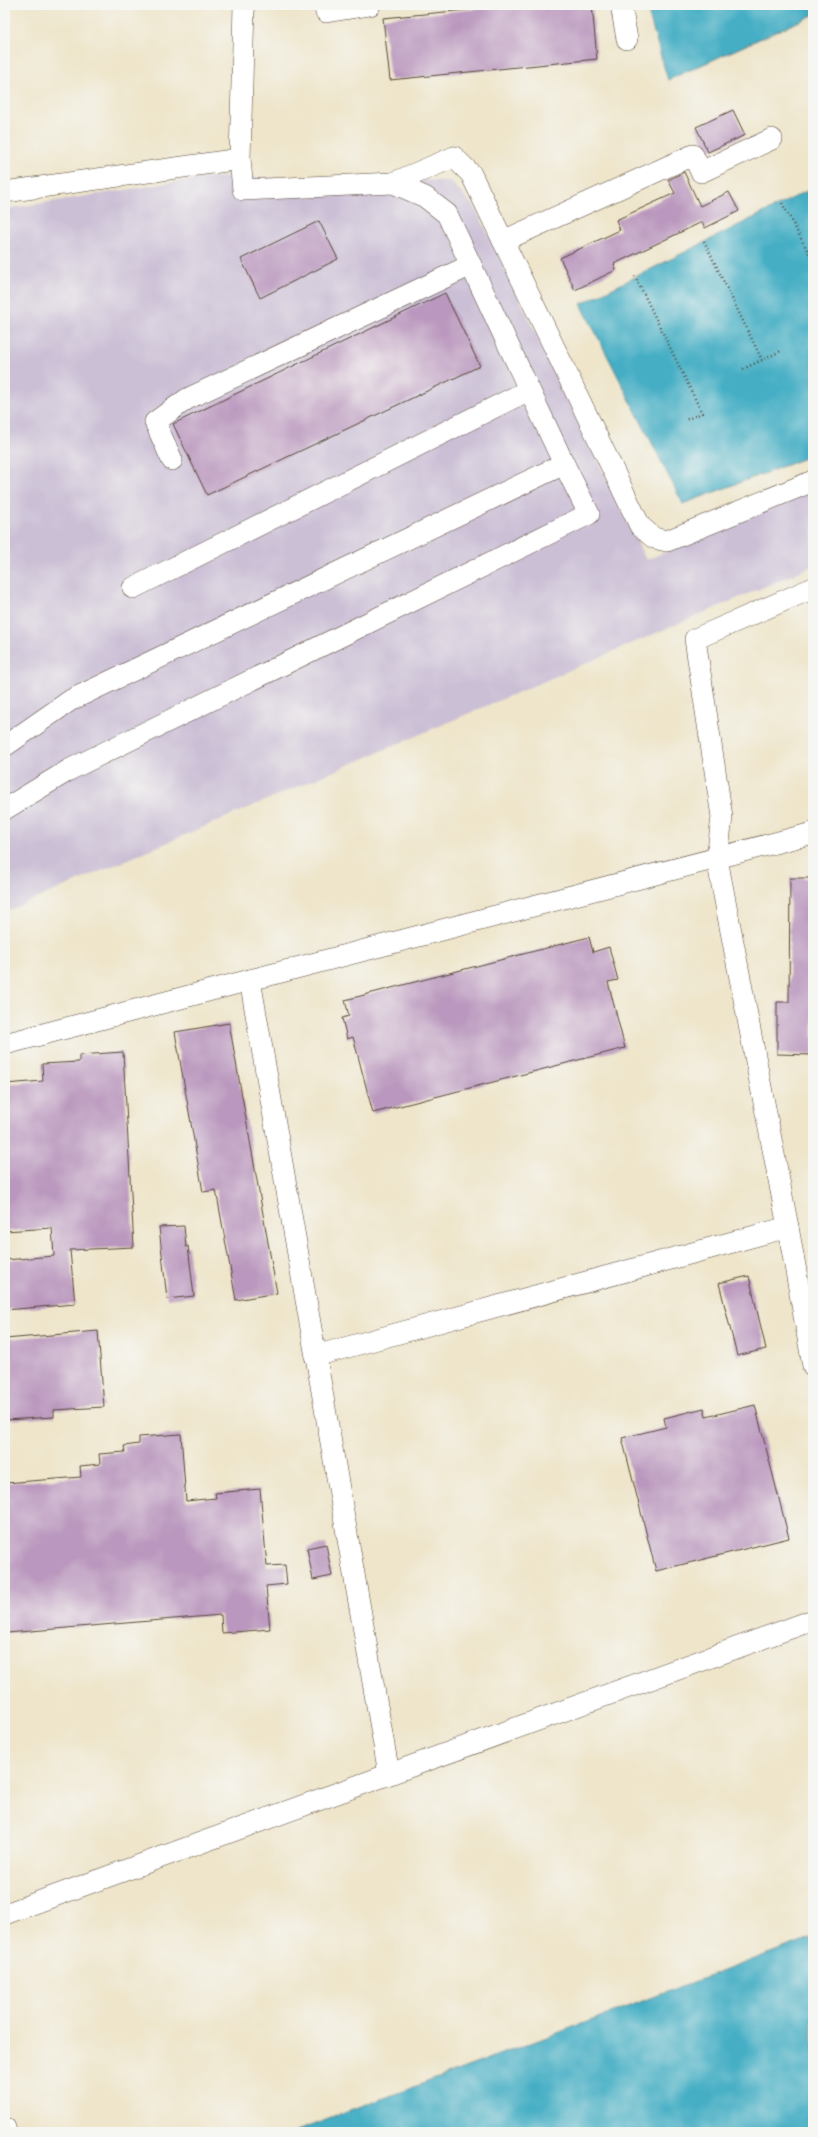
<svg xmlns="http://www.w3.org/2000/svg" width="818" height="2137" viewBox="0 0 818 2137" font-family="Delius,sans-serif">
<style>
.industrial{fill:#cbbfd5}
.water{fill:#45aec4;stroke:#406c71}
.building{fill:#ba97be}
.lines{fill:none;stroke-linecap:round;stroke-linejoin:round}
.minor-casing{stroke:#564638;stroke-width:22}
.path{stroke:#564638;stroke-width:2.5;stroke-dasharray:1 3;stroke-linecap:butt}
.minor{stroke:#fff;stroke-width:21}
</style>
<rect width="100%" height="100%" fill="#f6f6f2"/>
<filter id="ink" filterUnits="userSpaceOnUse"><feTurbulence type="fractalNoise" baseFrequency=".025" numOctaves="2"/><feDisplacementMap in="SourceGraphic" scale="8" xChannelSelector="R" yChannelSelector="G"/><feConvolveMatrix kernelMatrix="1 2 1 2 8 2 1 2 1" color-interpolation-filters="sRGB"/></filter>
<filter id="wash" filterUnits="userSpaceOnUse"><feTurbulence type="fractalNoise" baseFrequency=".012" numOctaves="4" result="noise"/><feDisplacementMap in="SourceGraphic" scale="16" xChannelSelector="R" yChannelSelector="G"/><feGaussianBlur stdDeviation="0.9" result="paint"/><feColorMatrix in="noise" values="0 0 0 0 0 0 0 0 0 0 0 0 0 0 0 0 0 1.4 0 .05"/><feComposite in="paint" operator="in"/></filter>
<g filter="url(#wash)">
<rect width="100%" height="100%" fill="#eee5ca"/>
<path class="industrial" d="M 207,177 L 450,181 L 476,209 L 646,560 L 813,490 L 813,566 L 5,912 L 5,209 Z"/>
<g class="water">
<path d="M 646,5 L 813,5 L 813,15 L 668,80 Z"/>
<path d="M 813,188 L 813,455 L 683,504 L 581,304 Z"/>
<path d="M 813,1937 L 813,2132 L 294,2132 Z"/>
</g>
<g id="blocks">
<g class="building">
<path d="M 517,5 L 592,5 L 597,59 L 390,80 L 383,18 Z"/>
<path d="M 733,110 L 745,135 L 708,152 L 696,127 Z"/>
<path d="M 684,172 L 700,206 L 729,192 L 739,211 L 705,228 L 702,222 L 614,264 L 616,270 L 575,290 L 560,258 L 620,230 L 616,220 L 675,193 L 668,180 Z"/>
<path d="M 319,221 L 338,259 L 260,298 L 241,259 Z"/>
<path d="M 445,293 L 480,366 L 207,495 L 173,424 Z"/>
<path d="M 790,878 L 813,878 L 813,1055 L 777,1054 L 777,1002 L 789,1002 Z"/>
<path d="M 589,937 L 593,952 L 609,947 L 618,980 L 608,982 L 625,1048 L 373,1113 L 353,1037 L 347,1039 L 342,1018 L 349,1016 L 345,1000 Z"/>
<path d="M 229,1023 L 277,1293 L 236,1300 L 216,1190 L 203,1192 L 175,1032 Z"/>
<path d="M 123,1052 L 134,1247 L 70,1250 L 75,1304 L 5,1310 L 5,1260 L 54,1256 L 52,1228 L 5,1231 L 5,1084 L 43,1081 L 42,1064 L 79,1062 L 79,1055 Z"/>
<path d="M 184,1226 L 186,1247 L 188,1246 L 194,1296 L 167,1299 L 159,1227 Z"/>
<path d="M 749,1276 L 766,1349 L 737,1356 L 719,1283 Z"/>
<path d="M 98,1331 L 104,1407 L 54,1410 L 54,1417 L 5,1420 L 5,1339 Z"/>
<path d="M 755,1405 L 789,1538 L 656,1571 L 622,1438 L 666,1427 L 664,1418 L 704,1408 L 706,1417 Z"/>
<path d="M 181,1434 L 186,1501 L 216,1498 L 215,1493 L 260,1489 L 267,1566 L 285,1565 L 287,1584 L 266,1586 L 270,1629 L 222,1633 L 221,1615 L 7,1633 L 5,1606 L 5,1524 L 7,1524 L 5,1483 L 81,1477 L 80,1466 L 100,1464 L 99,1454 L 125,1452 L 124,1446 L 139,1444 L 139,1437 Z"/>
<path d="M 326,1544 L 332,1576 L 313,1580 L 307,1548 Z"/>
</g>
</g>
</g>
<g filter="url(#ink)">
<use href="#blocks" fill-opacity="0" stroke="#564638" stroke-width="1"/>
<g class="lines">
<defs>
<g id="minor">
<path d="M 324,5 L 326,12 L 370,5"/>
<path d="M 621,5 L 627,39"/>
<path d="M 393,183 L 454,157 L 471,174 L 640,526 L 654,538 L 667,541 L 813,481"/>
<path d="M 5,192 L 240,159 L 244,5"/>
<path d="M 503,241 L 693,155 L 701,172 L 772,139"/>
<path d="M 172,460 L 155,422 L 187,399 L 471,265"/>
<path d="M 133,588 L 529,390"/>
<path d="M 813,588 L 695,639 L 722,817 L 717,859 L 788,1227 L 813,1366"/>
<path d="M 5,746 L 71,700 L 564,464"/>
<path d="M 5,809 L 69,770 L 589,514 L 564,464 L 447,214 L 425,197 L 393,183 L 243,190 L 240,159"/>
<path d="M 250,980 L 389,1774"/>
<path d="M 5,1044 L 813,833"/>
<path d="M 315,1356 L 788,1227"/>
<path d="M 5,1914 L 813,1620"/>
<path d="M 5,2128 L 6,2132"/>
</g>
</defs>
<use href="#minor" class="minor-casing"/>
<g class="path">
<path d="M 782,203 L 813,261"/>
<path d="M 704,241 L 762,360"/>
<path d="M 635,276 L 702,413 L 685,420"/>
<path d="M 743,369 L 781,351"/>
</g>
<use href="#minor" class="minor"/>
</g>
</g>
<rect width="818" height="2137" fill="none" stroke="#f6f6f2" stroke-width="20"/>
</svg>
